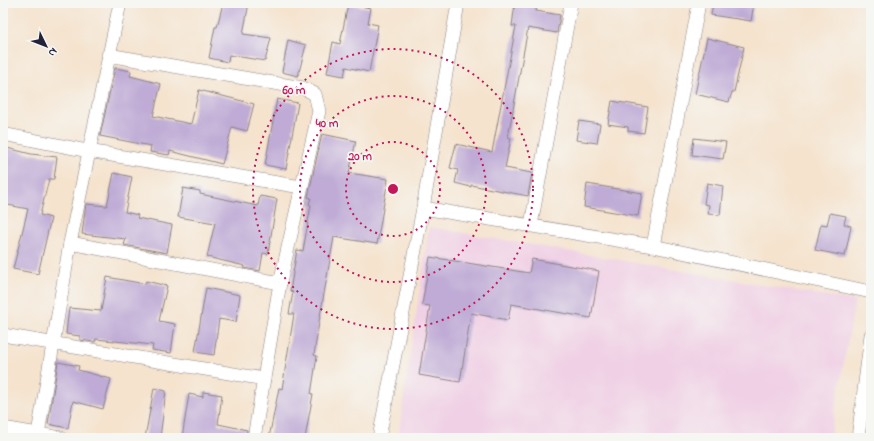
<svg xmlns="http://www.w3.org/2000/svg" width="874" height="441" viewBox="0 0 874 441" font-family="'Indie Flower',sans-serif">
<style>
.built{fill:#f0d0e5}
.building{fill:#bfabd6}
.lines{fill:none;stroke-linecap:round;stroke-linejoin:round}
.street-casing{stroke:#8c8284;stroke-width:14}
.street{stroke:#fff;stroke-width:13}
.ring{fill:none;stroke:#c2185b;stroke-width:2;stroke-dasharray:2 4}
.centre{fill:#c2185b;stroke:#f6f6f2;stroke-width:2}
.ring-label{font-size:12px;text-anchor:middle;font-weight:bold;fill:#c2185b;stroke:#f6f6f2;stroke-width:3.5;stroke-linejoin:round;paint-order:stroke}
</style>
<rect width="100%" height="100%" fill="#f6f6f2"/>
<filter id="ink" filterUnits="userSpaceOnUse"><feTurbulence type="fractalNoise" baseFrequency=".025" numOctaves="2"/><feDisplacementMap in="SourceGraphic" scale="8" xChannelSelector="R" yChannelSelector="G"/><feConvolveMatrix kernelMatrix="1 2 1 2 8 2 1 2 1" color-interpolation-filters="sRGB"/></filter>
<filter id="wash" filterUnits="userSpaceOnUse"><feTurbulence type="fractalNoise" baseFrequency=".012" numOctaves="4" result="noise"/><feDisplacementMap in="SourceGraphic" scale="16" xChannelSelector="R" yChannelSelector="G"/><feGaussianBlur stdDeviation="0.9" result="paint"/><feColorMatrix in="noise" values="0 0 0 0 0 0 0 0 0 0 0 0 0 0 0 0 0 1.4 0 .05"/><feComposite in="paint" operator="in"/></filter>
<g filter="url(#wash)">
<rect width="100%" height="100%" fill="#f5e3ce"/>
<path class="built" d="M 429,227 L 855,301 L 830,438 L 398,438 Z"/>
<g id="blocks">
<g class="building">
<path d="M 223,3 L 249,3 L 243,34 L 271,38 L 265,61 L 229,55 L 228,62 L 209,58 L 215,27 L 217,27 Z"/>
<path d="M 515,3 L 537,3 L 536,11 L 560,15 L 557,33 L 528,28 L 508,137 L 511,138 L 505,168 L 532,173 L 528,196 L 471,185 L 471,187 L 455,183 L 458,170 L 450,168 L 456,144 L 492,152 L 516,26 L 512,26 Z"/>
<path d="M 713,3 L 754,3 L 751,21 L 711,15 Z"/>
<path d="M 348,4 L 371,8 L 368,23 L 378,25 L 369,72 L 346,67 L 344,76 L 327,73 L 333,42 L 340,44 Z"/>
<path d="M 707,38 L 744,47 L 734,92 L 732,92 L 729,102 L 695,94 Z"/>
<path d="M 288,40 L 306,45 L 298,76 L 282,72 Z"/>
<path d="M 115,68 L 131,71 L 130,76 L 161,84 L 153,116 L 191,124 L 199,90 L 254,104 L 247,131 L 232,127 L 222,164 L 170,151 L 169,155 L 150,152 L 151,146 L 100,136 Z"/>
<path d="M 277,99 L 298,103 L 286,169 L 265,165 Z"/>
<path d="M 612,101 L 648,107 L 644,133 L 628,131 L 628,127 L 608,124 Z"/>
<path d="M 579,121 L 600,124 L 597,143 L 576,140 Z"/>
<path d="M 322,134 L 356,141 L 349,173 L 388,179 L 377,244 L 334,237 L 319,322 L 314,355 L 317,356 L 311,394 L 313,394 L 305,438 L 269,438 L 279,388 L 282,389 L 294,314 L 289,314 L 293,292 L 290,291 L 297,250 L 303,251 L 311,205 L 309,204 L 311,198 L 308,197 Z"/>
<path d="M 694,138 L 726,142 L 723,159 L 692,155 Z"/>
<path d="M 3,147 L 31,154 L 57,157 L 54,179 L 49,179 L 40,215 L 51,218 L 38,274 L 13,269 L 28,209 L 3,204 Z"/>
<path d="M 114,173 L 132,177 L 125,212 L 138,215 L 137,218 L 172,225 L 167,253 L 124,245 L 126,239 L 82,234 L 86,204 L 107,206 Z"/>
<path d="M 707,183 L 723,186 L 720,215 L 708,214 L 709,205 L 704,204 Z"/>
<path d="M 587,184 L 642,193 L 638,216 L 584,207 Z"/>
<path d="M 183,188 L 200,191 L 200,194 L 258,206 L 260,196 L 277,199 L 268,254 L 263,253 L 260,271 L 244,268 L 245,266 L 207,257 L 215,223 L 178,217 Z"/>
<path d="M 830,213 L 846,216 L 844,224 L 851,226 L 845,256 L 815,250 L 821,224 L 827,225 Z"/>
<path d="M 430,257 L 529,273 L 532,259 L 599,271 L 591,318 L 511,304 L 508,320 L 471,313 L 460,382 L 419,375 L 430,306 L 422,305 Z"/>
<path d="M 107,277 L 145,284 L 146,281 L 167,286 L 159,321 L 175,324 L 171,353 L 152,350 L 153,345 L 96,339 L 95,342 L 80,340 L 80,336 L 66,334 L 69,308 L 101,311 Z"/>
<path d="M 206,288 L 240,295 L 236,322 L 219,319 L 214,355 L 195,352 Z"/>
<path d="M 58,362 L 79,366 L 78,370 L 111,379 L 103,409 L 73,401 L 68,428 L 48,424 Z"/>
<path d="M 154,388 L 166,391 L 160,438 L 145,438 Z"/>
<path d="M 203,392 L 222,395 L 218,424 L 247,430 L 246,438 L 182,438 L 189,394 L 203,397 Z"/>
</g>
</g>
</g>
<g filter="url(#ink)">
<use href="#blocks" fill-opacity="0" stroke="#8c8284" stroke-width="1"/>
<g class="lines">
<defs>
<g id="street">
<path d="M 108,55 L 303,88 L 315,94 L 319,111 L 280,283 L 254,438"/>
<path d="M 3,134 L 88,151 L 301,187"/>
<path d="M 423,208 L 653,246 L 871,292"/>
<path d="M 531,225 L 571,3"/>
<path d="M 70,243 L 280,283"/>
<path d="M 653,246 L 699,3"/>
<path d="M 3,335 L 264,379"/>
<path d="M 3,428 L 61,438"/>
<path d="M 38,434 L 70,243 L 120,3"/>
<path d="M 379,438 L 423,208 L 458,3"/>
<path d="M 858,438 L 871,335"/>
</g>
</defs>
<use href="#street" class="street-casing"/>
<use href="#street" class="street"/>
</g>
</g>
<g class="ring">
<circle cx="393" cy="189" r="47"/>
<circle cx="393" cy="189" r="93"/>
<circle cx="393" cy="189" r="140"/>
</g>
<circle cx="393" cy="189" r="6" class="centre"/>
<g class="ring-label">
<text x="294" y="94">60 m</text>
<text x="327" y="127">40 m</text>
<text x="360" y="160">20 m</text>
</g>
<rect width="874" height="441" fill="none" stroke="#f6f6f2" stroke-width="16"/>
<g transform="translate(46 46) rotate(133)" stroke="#f6f6f2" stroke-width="3" paint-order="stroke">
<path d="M0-3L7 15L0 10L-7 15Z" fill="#22223b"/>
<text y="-6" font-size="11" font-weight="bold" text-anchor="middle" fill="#22223b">N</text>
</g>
</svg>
